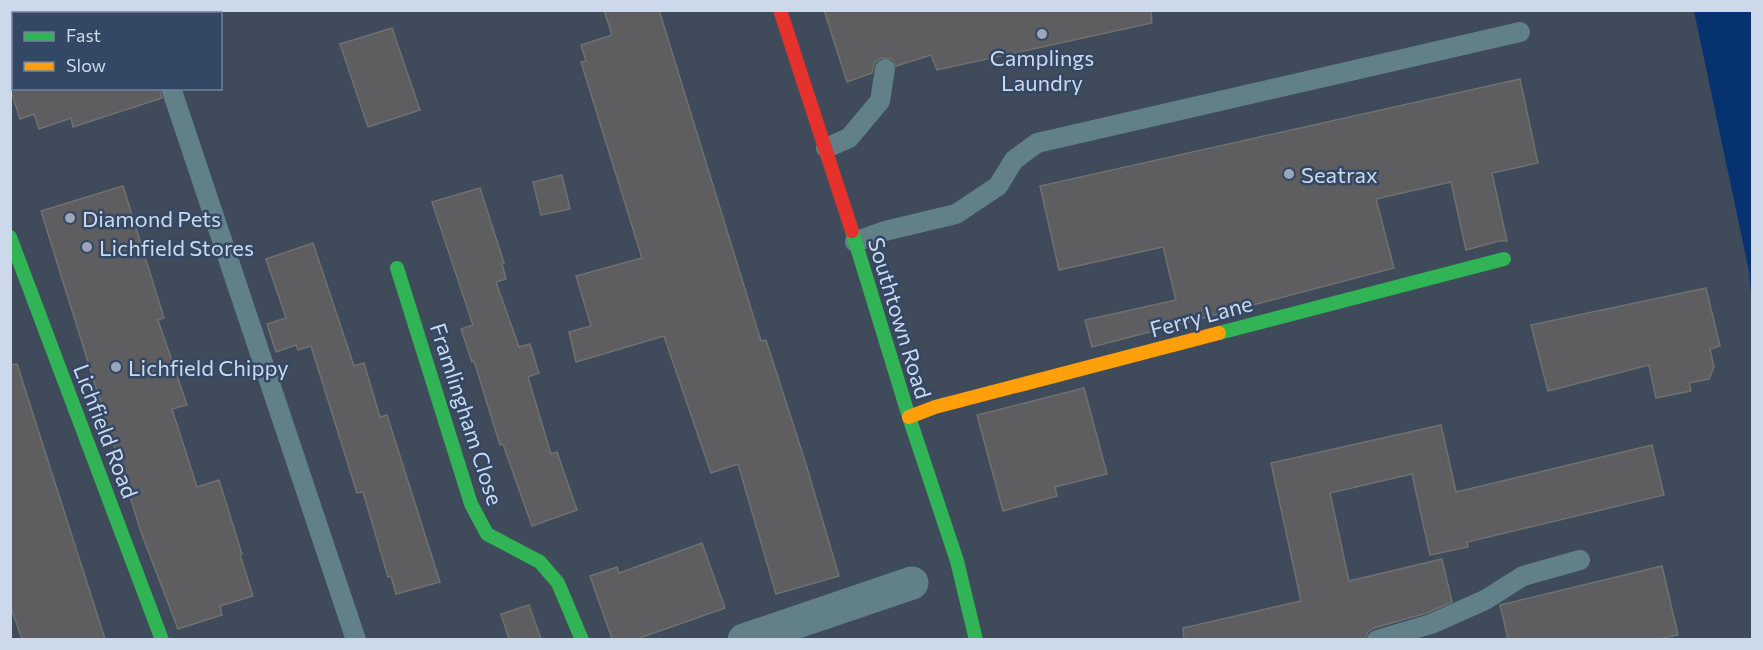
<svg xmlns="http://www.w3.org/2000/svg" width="1763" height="650" viewBox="0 0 1763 650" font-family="Commissioner,sans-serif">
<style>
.water{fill:#06336f}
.building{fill:#5e5e61;stroke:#6f7070;stroke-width:1.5}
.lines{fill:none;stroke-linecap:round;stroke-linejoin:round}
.lane{stroke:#628087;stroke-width:20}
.street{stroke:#628087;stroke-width:33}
.fast{stroke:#30b455;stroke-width:14}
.slow{stroke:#ff9f0a;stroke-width:14}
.jam{stroke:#e5322d;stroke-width:14}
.poi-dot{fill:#9ba7b9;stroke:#344866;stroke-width:2}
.labels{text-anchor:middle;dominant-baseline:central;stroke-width:5;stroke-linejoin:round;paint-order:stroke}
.poi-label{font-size:22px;fill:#ccd9eb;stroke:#344866;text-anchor:start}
.street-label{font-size:22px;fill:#ccd9eb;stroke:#344866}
</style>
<rect width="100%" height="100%" fill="#3f4a5b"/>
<path class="water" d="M 1694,11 L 1752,11 L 1752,305 L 1749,271 Z"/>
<g class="building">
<path d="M 604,10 L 659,10 L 761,341 L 766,340 L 805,461 L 839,576 L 776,594 L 738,464 L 711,473 L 664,336 L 576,362 L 569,332 L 591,326 L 576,276 L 642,258 L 581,62 L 586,61 L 581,45 L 612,35 Z"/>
<path d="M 824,10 L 1151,10 L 1152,23 L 937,70 L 931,55 L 896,66 L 892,59 L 881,58 L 875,62 L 872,73 L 847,82 Z"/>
<path d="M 392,28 L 420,110 L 368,127 L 340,44 Z"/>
<path d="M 1520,79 L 1538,163 L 1492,173 L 1507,241 L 1499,241 L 1466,250 L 1451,182 L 1376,199 L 1394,268 L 1092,347 L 1085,320 L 1176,300 L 1163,247 L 1059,270 L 1040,186 Z"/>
<path d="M 10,88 L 159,88 L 162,98 L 73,127 L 71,118 L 39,129 L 34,114 L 20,119 Z"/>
<path d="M 562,175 L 570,209 L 541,215 L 533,182 Z"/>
<path d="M 123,186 L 164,318 L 158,320 L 187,405 L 172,409 L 197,487 L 219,480 L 242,554 L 240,555 L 253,596 L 220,606 L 222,615 L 178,629 L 141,532 L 41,211 Z"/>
<path d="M 480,188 L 504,263 L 502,264 L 506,279 L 496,282 L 519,347 L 530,344 L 539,373 L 528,377 L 551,454 L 557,452 L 577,510 L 532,526 L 503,444 L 500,445 L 474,361 L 472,362 L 461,329 L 473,325 L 432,202 Z"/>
<path d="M 313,243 L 354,366 L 364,363 L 380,417 L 387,415 L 440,582 L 396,594 L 391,576 L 388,577 L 363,492 L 357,493 L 311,346 L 298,350 L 296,345 L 276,352 L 267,324 L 286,318 L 266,259 Z"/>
<path d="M 1706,288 L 1720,346 L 1710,349 L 1714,367 L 1709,379 L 1689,383 L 1691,391 L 1656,398 L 1649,365 L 1548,391 L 1531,325 Z"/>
<path d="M 17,364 L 105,639 L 22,639 L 10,605 L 10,365 Z"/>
<path d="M 1084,388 L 1107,474 L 1055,487 L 1057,496 L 1003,511 L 977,415 Z"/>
<path d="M 1441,425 L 1456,492 L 1652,445 L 1664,495 L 1467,542 L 1468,547 L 1430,555 L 1412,474 L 1330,493 L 1349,581 L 1442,559 L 1452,602 L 1427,613 L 1374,628 L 1368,632 L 1365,639 L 1184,639 L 1183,628 L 1301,601 L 1271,463 Z"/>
<path d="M 702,543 L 725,608 L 637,639 L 612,639 L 590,576 L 617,567 L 619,573 Z"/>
<path d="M 1662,566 L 1678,635 L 1659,639 L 1508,639 L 1500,605 Z"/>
<path d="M 529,605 L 541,639 L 509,639 L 501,614 Z"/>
</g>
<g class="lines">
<g class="lane">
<path d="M 144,10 L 145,14"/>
<path d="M 171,88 L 356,640"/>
<path d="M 826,148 L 849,138 L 880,101 L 885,69"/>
<path d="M 855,242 L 885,231 L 956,214 L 998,186 L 1014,160 L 1037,143 L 1520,32"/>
<path d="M 1377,640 L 1431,624 L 1485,600 L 1523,576 L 1580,560"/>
</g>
<g class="street">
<path d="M 36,14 L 45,10"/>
<path d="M 10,22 L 14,21"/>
<path d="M 744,640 L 912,583"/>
</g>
<g class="fast">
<path d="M 852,231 L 909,417 L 957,561 L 976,640"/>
<path d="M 10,237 L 162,640"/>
<path d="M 397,268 L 471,504 L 487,534 L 540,562 L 558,583 L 582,640"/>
<path d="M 1219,333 L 1504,259"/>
</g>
<path class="slow" d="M 909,417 L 935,407 L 1219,333"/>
<path class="jam" d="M 780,10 L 852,231"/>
</g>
<g class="poi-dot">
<circle cx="1042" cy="34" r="6"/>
<circle cx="1289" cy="174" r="6"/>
<circle cx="70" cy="218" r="6"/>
<circle cx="87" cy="247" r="6"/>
<circle cx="116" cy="367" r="6"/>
</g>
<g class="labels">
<g class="poi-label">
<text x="1042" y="57" text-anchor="middle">Camplings<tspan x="1042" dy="25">Laundry</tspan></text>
<text x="1301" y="174">Seatrax</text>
<text x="82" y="218">Diamond Pets</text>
<text x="99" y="247">Lichfield Stores</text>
<text x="128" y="367">Lichfield Chippy</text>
</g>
<g class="street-label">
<text transform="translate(1201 316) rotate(-15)">Ferry Lane</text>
<text transform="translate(900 318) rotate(73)">Southtown Road</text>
<text transform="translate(467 414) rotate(72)">Framlingham Close</text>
<text transform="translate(106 431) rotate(69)">Lichfield Road</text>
</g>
</g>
<rect width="1763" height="650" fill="none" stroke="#ccd9eb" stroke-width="24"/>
<rect x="12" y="12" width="210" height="78" fill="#344866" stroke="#71829b" stroke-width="1.5"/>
<rect x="24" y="32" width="30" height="9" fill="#30b455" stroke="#71829b" stroke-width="1.5"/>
<text x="66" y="42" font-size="18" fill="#ccd9eb">Fast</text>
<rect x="24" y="62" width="30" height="9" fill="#ff9f0a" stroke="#71829b" stroke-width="1.5"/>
<text x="66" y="72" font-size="18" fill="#ccd9eb">Slow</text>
</svg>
